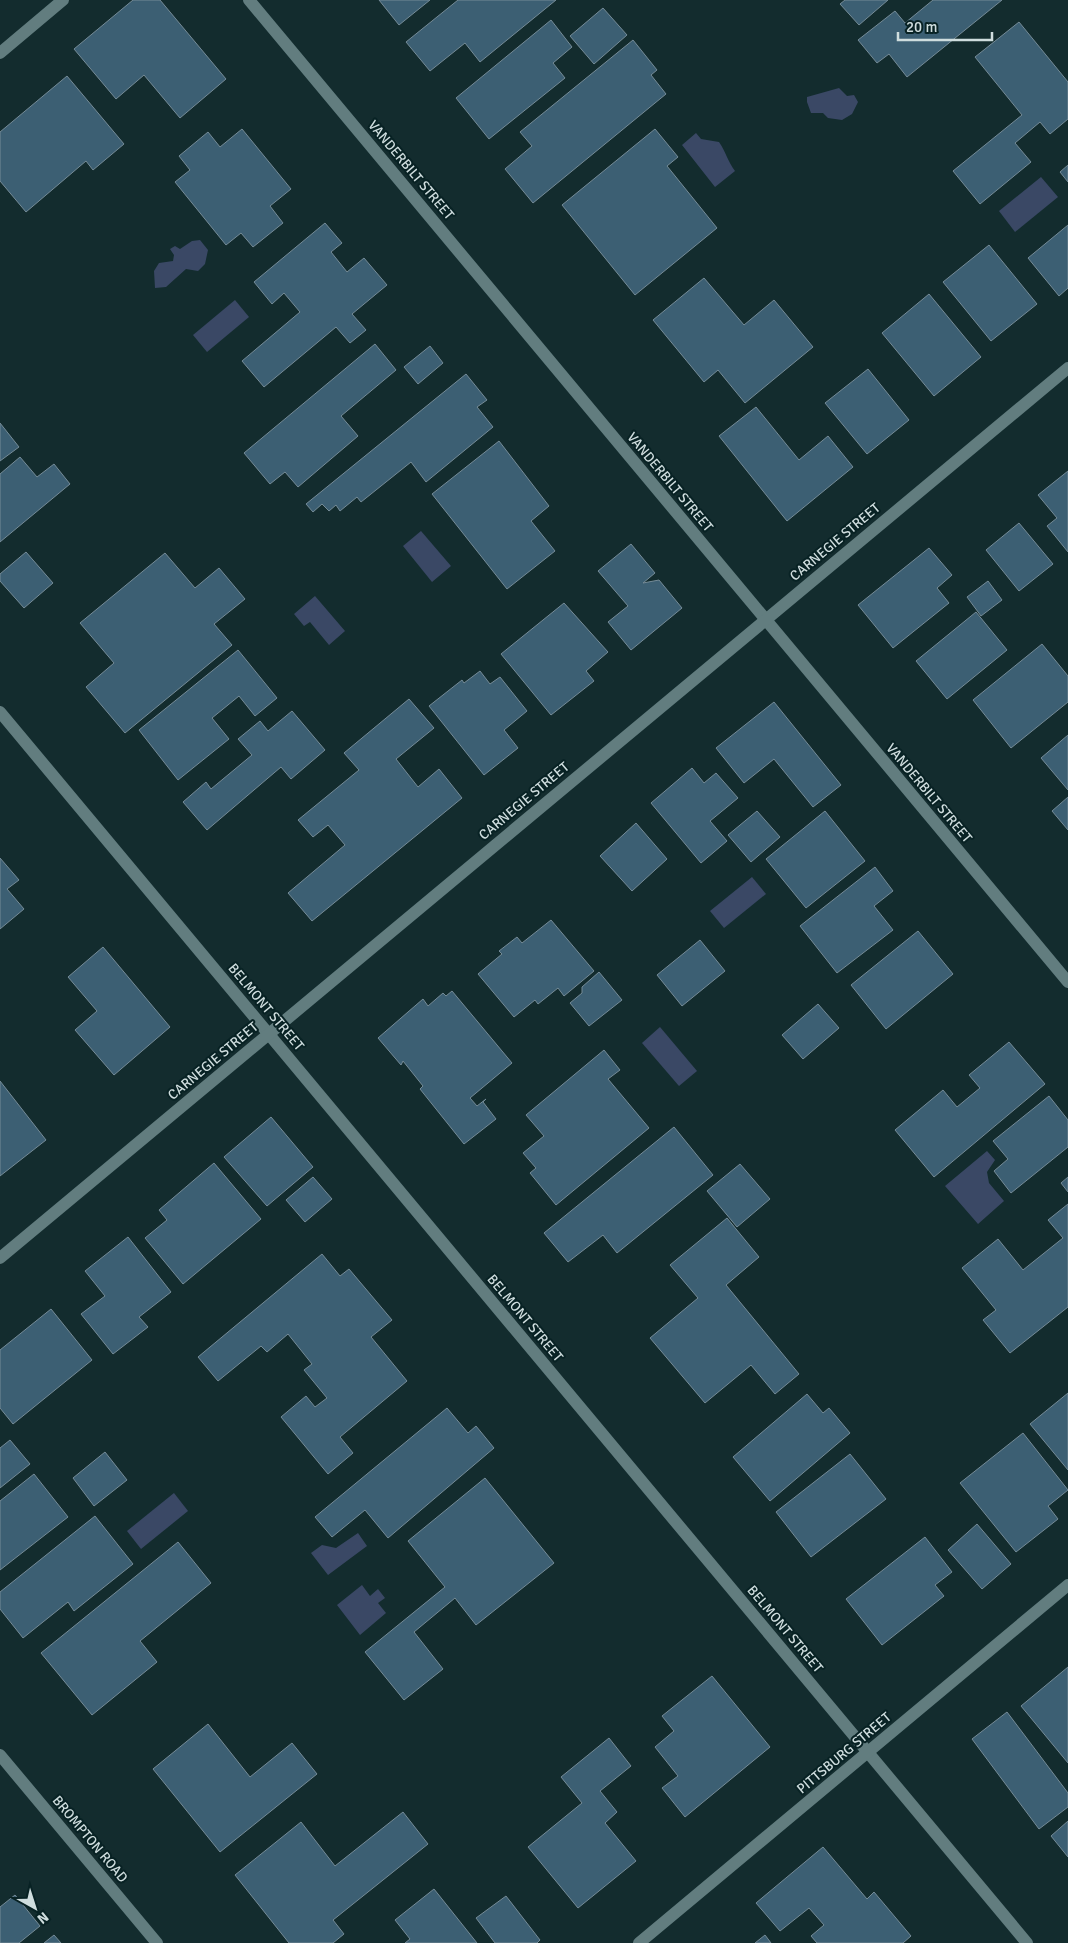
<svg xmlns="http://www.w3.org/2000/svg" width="1068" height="1943" viewBox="0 0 1068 1943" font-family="Signika,sans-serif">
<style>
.water{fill:#3a4865}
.building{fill:#3c5f73;stroke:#758b97}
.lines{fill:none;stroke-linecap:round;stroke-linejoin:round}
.minor{stroke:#627d7f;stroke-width:12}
.labels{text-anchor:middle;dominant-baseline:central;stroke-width:4;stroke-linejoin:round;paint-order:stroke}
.street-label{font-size:14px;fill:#cfddde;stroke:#082224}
</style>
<rect width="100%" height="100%" fill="#132c2e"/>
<g class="water">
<path d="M 839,88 L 847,96 L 854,95 L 858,102 L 852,114 L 842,120 L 828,118 L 823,113 L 811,113 L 807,102 L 807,97 Z"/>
<path d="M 696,133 L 701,139 L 719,142 C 726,152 728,162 735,171 L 715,187 L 682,145 Z"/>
<path d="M 1041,177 L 1058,197 L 1015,232 L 999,211 Z"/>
<path d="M 200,240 L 208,250 L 205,264 L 198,271 L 186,269 L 166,287 L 155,288 L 154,271 L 159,263 L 173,261 L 174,255 L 170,249 L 175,246 L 180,249 L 192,241 Z"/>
<path d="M 235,300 L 249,317 L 207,352 L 193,335 Z"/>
<path d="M 421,531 L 451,566 L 432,582 L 403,546 Z"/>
<path d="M 315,596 L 345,631 L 329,645 L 310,622 L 304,626 L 294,614 Z"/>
<path d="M 752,877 L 766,894 L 724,928 L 710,911 Z"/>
<path d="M 660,1027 L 697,1071 L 679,1086 L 642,1043 Z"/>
<path d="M 987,1151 L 995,1160 L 987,1172 L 989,1183 L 1004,1201 L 978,1224 L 945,1186 Z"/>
<path d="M 174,1493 L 188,1511 L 141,1549 L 127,1531 Z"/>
<path d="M 358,1533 L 367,1546 L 328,1575 L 311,1553 L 322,1545 L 336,1548 Z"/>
<path d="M 362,1585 L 370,1596 L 378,1589 L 385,1598 L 378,1603 L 386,1613 L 360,1635 L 337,1605 Z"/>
</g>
<g class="building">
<path d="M 133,0 L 160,0 L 226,79 L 180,118 L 144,75 L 116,99 L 74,49 Z"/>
<path d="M 379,0 L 430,0 L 399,25 Z"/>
<path d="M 458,0 L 556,0 L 480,62 L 465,43 L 430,71 L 406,42 Z"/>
<path d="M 845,0 L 888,0 L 859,25 L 840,4 Z"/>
<path d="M 933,0 L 1002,0 L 907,77 L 889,54 L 877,63 L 858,40 L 895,11 L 905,23 Z"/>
<path d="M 603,8 L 627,35 L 594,64 L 570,36 Z"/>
<path d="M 551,20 L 572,47 L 553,63 L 565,78 L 489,139 L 456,98 Z"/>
<path d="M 1019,22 L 1068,82 L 1068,119 L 1050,134 L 1040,122 L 1015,143 L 1031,162 L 980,204 L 953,171 L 1022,115 L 975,57 Z"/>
<path d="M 633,40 L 657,70 L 651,75 L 666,94 L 533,203 L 505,169 L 532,146 L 520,132 Z"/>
<path d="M 67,76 L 124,144 L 93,170 L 86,161 L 26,212 L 0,181 L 0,132 Z"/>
<path d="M 242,129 L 291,189 L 270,206 L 283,223 L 253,247 L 241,233 L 226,245 L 175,182 L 190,170 L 179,156 L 208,132 L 220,147 Z"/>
<path d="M 655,129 L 678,157 L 667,166 L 717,228 L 635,295 L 562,205 Z"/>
<path d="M 1068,165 L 1068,182 L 1060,172 Z"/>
<path d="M 325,223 L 342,243 L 331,252 L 347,272 L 364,258 L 387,285 L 352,314 L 366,330 L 350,343 L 336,327 L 264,387 L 242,361 L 300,312 L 284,293 L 272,304 L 254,282 Z"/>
<path d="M 1068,225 L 1068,288 L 1059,296 L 1028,258 Z"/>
<path d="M 989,245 L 1037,304 L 991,341 L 943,282 Z"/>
<path d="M 704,278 L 744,325 L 774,300 L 813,347 L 745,403 L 718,370 L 704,382 L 653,320 Z"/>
<path d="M 929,294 L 981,357 L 934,396 L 882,333 Z"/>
<path d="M 375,344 L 396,370 L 341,416 L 358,436 L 298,487 L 285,472 L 270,484 L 244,453 Z"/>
<path d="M 430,346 L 443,363 L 418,384 L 404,367 Z"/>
<path d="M 868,369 L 909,420 L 867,454 L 825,403 Z"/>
<path d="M 466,374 L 487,400 L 477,407 L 493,427 L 426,482 L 411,462 L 361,502 L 357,497 L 340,511 L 336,505 L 329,511 L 322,504 L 313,512 L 306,504 Z"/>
<path d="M 756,407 L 799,460 L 828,436 L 853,467 L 787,521 L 719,436 Z"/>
<path d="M 0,423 L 19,447 L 0,461 Z"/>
<path d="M 499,441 L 549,506 L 531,521 L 555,551 L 507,589 L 432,494 Z"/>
<path d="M 20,457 L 37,477 L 54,464 L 70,484 L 0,542 L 0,474 Z"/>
<path d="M 1068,471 L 1068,552 L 1047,526 L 1057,518 L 1038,495 Z"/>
<path d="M 1019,523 L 1053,564 L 1019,591 L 986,550 Z"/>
<path d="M 631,544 L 655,573 L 643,583 L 659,580 L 682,608 L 631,650 L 608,622 L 628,606 L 598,571 Z"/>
<path d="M 929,548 L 952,575 L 937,588 L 949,603 L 893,648 L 858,605 Z"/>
<path d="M 26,552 L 53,583 L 24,608 L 0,581 L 0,574 Z"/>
<path d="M 165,553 L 195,588 L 219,568 L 245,599 L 214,624 L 232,645 L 125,733 L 86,687 L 114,663 L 80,623 Z"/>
<path d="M 988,581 L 1002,600 L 981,616 L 967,597 Z"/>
<path d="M 564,603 L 608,652 L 586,671 L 594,681 L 551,715 L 501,654 Z"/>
<path d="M 976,612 L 1007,650 L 947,699 L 916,661 Z"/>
<path d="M 1042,644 L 1068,676 L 1068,702 L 1011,748 L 973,700 Z"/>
<path d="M 238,650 L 277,698 L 255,716 L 239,696 L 212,718 L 229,739 L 178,780 L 139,730 Z"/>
<path d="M 480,671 L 490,684 L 500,677 L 527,711 L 504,730 L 518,748 L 484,775 L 429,706 L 462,680 L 464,683 Z"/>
<path d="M 409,699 L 434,728 L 396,759 L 418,787 L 439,769 L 462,798 L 312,921 L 288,893 L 345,845 L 328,825 L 313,837 L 298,820 L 359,770 L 344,753 Z"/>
<path d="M 774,702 L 841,785 L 813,807 L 774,759 L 744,783 L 716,748 Z"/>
<path d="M 292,711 L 325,750 L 291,779 L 281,767 L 207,830 L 183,802 L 206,782 L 211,789 L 252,755 L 238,739 L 260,721 L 268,731 Z"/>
<path d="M 1068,735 L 1068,790 L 1041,758 Z"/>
<path d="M 692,768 L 704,783 L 716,773 L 738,798 L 710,821 L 727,841 L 701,863 L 651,803 Z"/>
<path d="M 1068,797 L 1068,830 L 1052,811 Z"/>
<path d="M 757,811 L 780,837 L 751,862 L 728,835 Z"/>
<path d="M 825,811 L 865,861 L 806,908 L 766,859 Z"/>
<path d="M 636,823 L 667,859 L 632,891 L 600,856 Z"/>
<path d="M 0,858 L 19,880 L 7,889 L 24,909 L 0,929 Z"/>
<path d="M 875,867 L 893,891 L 874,906 L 893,930 L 837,973 L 800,926 Z"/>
<path d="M 551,920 L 594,971 L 564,996 L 558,988 L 538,1004 L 535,1000 L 514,1017 L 478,974 L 502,954 L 499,951 L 517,937 L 522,943 Z"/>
<path d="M 918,931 L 953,974 L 886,1029 L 851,985 Z"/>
<path d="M 700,940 L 725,971 L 682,1006 L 657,975 Z"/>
<path d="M 103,947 L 170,1027 L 114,1075 L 75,1030 L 97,1011 L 68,977 Z"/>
<path d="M 599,972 L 622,1000 L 589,1026 L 570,1003 L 582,993 L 582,987 Z"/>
<path d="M 452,991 L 512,1063 L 470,1098 L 477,1106 L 486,1099 L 483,1102 L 496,1119 L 464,1144 L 420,1089 L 423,1086 L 403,1061 L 401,1065 L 378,1038 L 423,999 L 428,1006 L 443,993 L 446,996 Z"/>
<path d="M 818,1004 L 839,1028 L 803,1059 L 782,1035 Z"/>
<path d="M 1009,1042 L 1045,1084 L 934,1177 L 895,1130 L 943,1090 L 957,1107 L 980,1088 L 969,1075 Z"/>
<path d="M 604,1050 L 620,1070 L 608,1079 L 649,1128 L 556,1205 L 530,1173 L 536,1168 L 523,1153 L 544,1136 L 526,1115 Z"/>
<path d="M 0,1081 L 46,1140 L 0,1176 Z"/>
<path d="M 1049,1096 L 1068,1120 L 1068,1147 L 1011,1193 L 994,1171 L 1008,1159 L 993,1141 Z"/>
<path d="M 271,1117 L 313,1167 L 267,1206 L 224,1157 Z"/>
<path d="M 674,1127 L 713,1175 L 617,1253 L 603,1235 L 568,1262 L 544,1233 Z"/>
<path d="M 214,1163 L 261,1219 L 183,1284 L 145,1238 L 167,1220 L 159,1210 Z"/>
<path d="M 740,1164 L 770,1199 L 737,1227 L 707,1191 Z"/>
<path d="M 313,1177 L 332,1199 L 305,1222 L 286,1200 Z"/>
<path d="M 1068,1177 L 1068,1192 L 1061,1183 Z"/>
<path d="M 1068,1204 L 1068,1307 L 1010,1353 L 983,1320 L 996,1310 L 962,1268 L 998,1239 L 1023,1270 L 1063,1238 L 1048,1220 Z"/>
<path d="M 727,1218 L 759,1257 L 726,1285 L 799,1374 L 775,1394 L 751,1365 L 705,1403 L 650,1338 L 698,1298 L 670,1265 Z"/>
<path d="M 128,1237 L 171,1292 L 139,1317 L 148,1327 L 113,1354 L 81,1314 L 105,1296 L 85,1271 Z"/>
<path d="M 322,1254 L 340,1276 L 349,1269 L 392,1320 L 371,1337 L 407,1381 L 340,1437 L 353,1453 L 328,1474 L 281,1417 L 306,1396 L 315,1407 L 327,1398 L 304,1370 L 312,1364 L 288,1334 L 267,1352 L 261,1346 L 218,1381 L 198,1357 Z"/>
<path d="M 51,1309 L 92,1360 L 13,1424 L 0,1408 L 0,1350 Z"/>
<path d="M 1068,1393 L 1068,1470 L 1030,1424 Z"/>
<path d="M 807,1394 L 823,1413 L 829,1408 L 850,1433 L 770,1501 L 733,1457 Z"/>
<path d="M 447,1408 L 468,1433 L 476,1426 L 494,1448 L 388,1538 L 365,1510 L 332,1537 L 315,1517 Z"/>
<path d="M 1023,1433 L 1068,1490 L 1048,1506 L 1058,1519 L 1016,1552 L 960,1483 Z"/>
<path d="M 10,1440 L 30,1464 L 0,1488 L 0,1448 Z"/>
<path d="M 105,1452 L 127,1480 L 94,1506 L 73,1478 Z"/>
<path d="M 850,1454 L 886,1499 L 811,1557 L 776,1512 Z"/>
<path d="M 34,1474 L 68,1517 L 0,1570 L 0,1501 Z"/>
<path d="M 485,1478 L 554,1563 L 476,1625 L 455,1598 L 414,1632 L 443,1669 L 404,1700 L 365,1652 L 445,1587 L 408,1541 Z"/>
<path d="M 95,1516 L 133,1564 L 74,1611 L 68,1602 L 23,1638 L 0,1609 L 0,1592 Z"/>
<path d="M 977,1524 L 1011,1564 L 982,1589 L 948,1550 Z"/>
<path d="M 925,1537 L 952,1572 L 935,1585 L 944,1596 L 882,1645 L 846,1599 Z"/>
<path d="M 178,1542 L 211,1583 L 140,1641 L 157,1662 L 92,1715 L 41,1653 Z"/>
<path d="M 1068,1667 L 1068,1763 L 1021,1706 Z"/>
<path d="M 712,1676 L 770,1747 L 685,1817 L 662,1788 L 678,1776 L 655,1747 L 674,1731 L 662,1716 Z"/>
<path d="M 1007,1712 L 1068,1793 L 1068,1807 L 1039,1829 L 972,1739 Z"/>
<path d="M 208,1724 L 250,1777 L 292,1743 L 317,1774 L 220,1852 L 153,1769 Z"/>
<path d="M 609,1738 L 631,1766 L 600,1791 L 617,1812 L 605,1823 L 636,1861 L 578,1908 L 528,1847 L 582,1803 L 561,1777 Z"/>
<path d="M 403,1812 L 428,1844 L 333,1920 L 344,1934 L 333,1943 L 289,1943 L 235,1875 L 301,1822 L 335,1866 Z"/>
<path d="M 1068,1821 L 1068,1857 L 1051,1836 Z"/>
<path d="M 823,1847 L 867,1899 L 874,1892 L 911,1936 L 903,1943 L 817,1943 L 811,1936 L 824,1925 L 809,1908 L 780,1931 L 756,1903 Z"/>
<path d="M 434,1889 L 477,1943 L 405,1943 L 410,1939 L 395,1920 Z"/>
<path d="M 15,1895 L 40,1926 L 19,1943 L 0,1943 L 0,1907 Z"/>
<path d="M 506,1896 L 540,1940 L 537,1943 L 495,1943 L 476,1918 Z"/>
<path d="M 54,1935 L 61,1943 L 44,1943 Z"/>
<path d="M 765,1935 L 771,1943 L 755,1943 Z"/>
</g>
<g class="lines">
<g class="minor">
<path d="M 249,0 L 1068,982"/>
<path d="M 0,53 L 63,0"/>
<path d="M 0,712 L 1027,1943"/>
<path d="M 0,1258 L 1068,368"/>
<path d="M 0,1755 L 157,1943"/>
<path d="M 639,1943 L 1068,1585"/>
</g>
</g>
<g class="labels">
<g class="street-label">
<text transform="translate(411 170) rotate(50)">VANDERBILT STREET</text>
<text transform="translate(670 482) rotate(50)">VANDERBILT STREET</text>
<text transform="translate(835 542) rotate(-40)">CARNEGIE STREET</text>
<text transform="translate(929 793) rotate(50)">VANDERBILT STREET</text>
<text transform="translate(524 801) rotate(-40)">CARNEGIE STREET</text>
<text transform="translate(266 1007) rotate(50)">BELMONT STREET</text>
<text transform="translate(213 1061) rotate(-40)">CARNEGIE STREET</text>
<text transform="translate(525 1318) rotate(50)">BELMONT STREET</text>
<text transform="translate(785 1629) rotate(50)">BELMONT STREET</text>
<text transform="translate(844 1753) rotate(-40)">PITTSBURG STREET</text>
<text transform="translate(90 1839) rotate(50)">BROMPTON ROAD</text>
</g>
</g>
<g transform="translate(35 1908) rotate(141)" stroke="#082224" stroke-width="4" paint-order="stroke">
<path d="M0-4L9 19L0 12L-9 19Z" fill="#cfddde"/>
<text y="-8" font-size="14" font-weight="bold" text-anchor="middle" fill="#cfddde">N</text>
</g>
<path d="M898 32v8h94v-8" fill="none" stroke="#cfddde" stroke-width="2.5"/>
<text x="906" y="32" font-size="15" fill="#cfddde" stroke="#082224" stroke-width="4" paint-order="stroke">20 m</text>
</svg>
